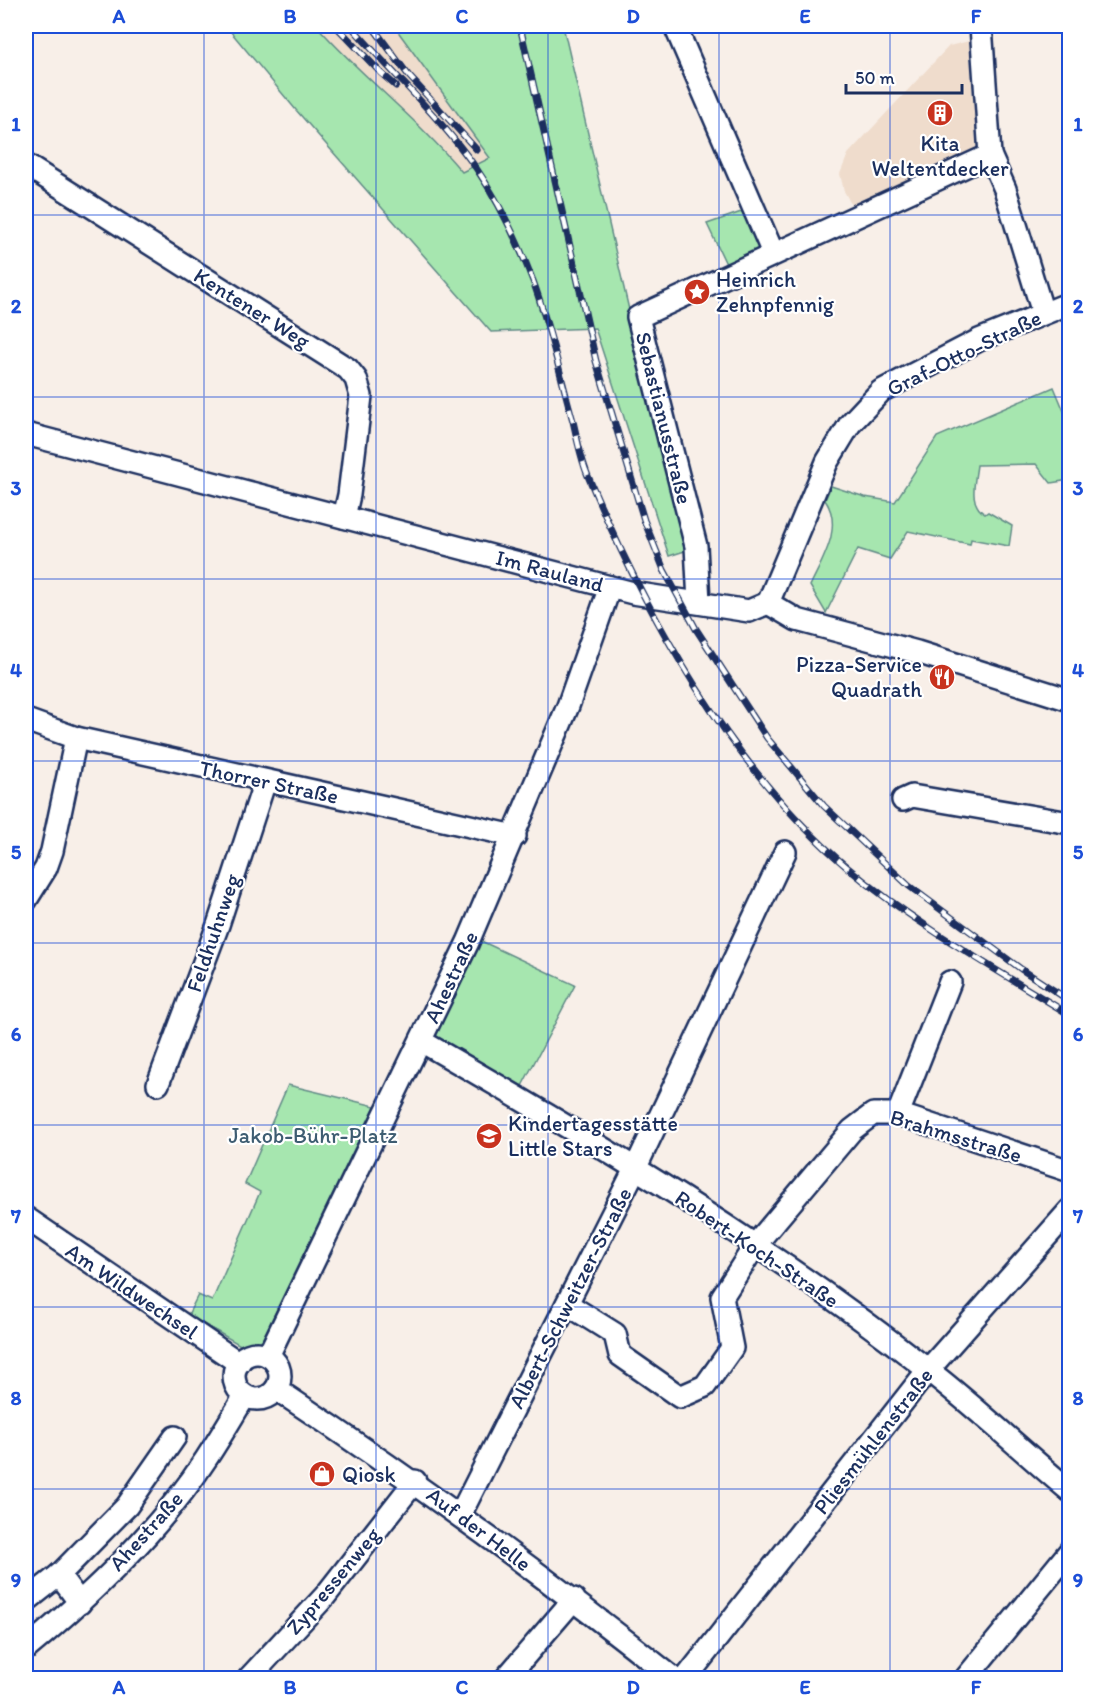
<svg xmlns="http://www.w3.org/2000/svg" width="1095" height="1704" viewBox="0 0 1095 1704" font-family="Itim,sans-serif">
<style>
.built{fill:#efdccc}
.green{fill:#a6e6af;stroke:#608a86;stroke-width:1.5}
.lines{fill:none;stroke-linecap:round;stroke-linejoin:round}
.minor-casing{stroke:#1b2f5e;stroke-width:26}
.minor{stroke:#fff;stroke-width:21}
.rail-casing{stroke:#1b2f5e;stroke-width:7}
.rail{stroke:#fff;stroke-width:4.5;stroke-dasharray:14;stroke-linecap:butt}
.grid{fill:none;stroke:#1d4ed8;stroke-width:1.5;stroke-opacity:0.55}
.labels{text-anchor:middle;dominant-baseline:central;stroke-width:4.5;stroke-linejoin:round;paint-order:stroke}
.poi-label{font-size:22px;fill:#1b2f5e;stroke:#fff;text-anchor:start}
.street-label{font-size:22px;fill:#1b2f5e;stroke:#fff}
.park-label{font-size:22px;fill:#3e5d72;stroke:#fff}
.neatline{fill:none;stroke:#1d4ed8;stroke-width:2}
.grid-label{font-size:20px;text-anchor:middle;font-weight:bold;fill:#1d4ed8}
</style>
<rect width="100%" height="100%" fill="#f8efe8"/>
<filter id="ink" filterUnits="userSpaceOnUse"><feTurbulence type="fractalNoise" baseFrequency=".0167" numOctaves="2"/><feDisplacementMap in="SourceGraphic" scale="12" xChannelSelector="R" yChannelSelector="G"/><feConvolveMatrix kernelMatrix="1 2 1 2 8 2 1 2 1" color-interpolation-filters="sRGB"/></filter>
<g filter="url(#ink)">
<g class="built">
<path d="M 317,26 L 394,26 L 490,158 L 462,172 L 440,146 L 346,59 Z"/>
<path d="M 969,41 L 976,146 L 970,155 L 853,208 L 844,191 L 840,174 L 848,154 L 949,46 Z"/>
</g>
<g class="green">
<path d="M 226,26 L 317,26 C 362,77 418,119 462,172 L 490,158 L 394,26 L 563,26 L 633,327 L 691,549 L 669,556 L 595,328 L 491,332 L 296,110 Z"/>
<path d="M 747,210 L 766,250 L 727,266 L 707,224 Z"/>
<path d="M 1054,387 L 1069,423 L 1069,480 L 1051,483 L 1036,464 L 977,465 C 975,482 968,504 985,514 L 988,512 L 1012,526 L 1009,546 L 971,539 L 970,544 L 908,531 L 890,559 L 858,549 L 826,613 L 810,586 C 822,560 844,527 825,500 L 831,486 L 865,497 L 895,502 L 937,437 Z"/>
<path d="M 481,941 L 575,985 L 522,1086 L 435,1037 Z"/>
<path d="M 288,1085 L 375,1106 L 262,1340 L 251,1346 L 242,1346 L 188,1315 L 198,1295 L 212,1301 L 260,1192 L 245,1184 Z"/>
</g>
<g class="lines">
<defs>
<g id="minor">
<path d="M 675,26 L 773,253"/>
<path d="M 981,26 L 990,155 L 1005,189 L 1043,313"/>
<path d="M 26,165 L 348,369 L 356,379 L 361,396 L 349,495 L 344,517"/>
<path d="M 26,434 L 633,593 L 749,611 L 768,603"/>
<path d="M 699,602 L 696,546 L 638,317 L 990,155"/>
<path d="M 768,603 L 827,462 L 850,424 L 881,391 L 979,340 L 1070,303"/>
<path d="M 768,603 L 797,620 L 917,652 L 1070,700"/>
<path d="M 26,720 L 76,738 L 515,836"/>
<path d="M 903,800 L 912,796 L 1070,823"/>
<path d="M 26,900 L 46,868 L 52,851 L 76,738"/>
<path d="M 421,1041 C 596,1142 769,1245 928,1370 C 977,1408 1022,1451 1070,1491"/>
<path d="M 158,1084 L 218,925 L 265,781"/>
<path d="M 898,1114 L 950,982"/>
<path d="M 26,1218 L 239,1363"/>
<path d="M 567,1304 L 615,1334 L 620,1355 L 680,1397 L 705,1386 L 732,1348 L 722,1297 L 756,1244 L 852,1130 L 873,1114 L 898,1114 L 1070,1171"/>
<circle cx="257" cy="1376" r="23"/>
<path d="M 268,1356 L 468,942 L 568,706 L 610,587"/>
<path d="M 276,1389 C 413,1480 545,1576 673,1678"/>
<path d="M 460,1515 L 636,1167 L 785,852"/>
<path d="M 26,1601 L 59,1575"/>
<path d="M 80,1603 L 59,1575 L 127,1506 L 175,1437"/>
<path d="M 26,1649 C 92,1594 159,1531 206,1459 C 220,1438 232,1417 245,1396"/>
<path d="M 249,1678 L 325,1596 L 415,1481"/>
<path d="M 506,1678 L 574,1599"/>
<path d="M 686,1678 L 928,1370 L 1070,1210"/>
<path d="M 966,1678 L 1070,1551"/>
</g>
</defs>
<use href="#minor" class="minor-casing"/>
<use href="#minor" class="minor"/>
<defs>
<g id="rail">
<path d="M 336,26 L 381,73 L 396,86"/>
<path d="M 351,26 C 392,73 440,117 476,168 C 500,203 518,242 533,281 C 550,327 560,375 573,421 C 577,439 581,459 588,476 C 646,615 732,770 848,868 C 916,925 994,968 1070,1015"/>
<path d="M 372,26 L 409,76 L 477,150"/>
<path d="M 520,26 L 596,361 L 644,520 L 664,570 L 696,629 L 767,738 L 824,806 L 909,886 L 1021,969 L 1070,1001"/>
</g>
</defs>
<use href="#rail" class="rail-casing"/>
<use href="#rail" class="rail"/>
</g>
</g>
<path class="grid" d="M 204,26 L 204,1678M 376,26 L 376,1678M 548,26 L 548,1678M 719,26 L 719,1678M 890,26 L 890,1678M 26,215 L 1070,215M 26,397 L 1070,397M 26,579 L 1070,579M 26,761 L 1070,761M 26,943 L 1070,943M 26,1125 L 1070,1125M 26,1307 L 1070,1307M 26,1489 L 1070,1489"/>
<defs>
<symbol id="building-disc" viewBox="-11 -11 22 22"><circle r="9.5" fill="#c8321e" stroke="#fff"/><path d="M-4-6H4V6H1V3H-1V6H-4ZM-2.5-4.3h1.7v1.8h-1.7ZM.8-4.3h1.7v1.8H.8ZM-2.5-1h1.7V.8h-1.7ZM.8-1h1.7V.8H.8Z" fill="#fff"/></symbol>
<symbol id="sight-disc" viewBox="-11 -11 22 22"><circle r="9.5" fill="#c8321e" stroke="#fff"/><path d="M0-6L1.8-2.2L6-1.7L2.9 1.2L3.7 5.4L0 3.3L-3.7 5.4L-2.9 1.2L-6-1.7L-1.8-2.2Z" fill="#fff"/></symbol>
<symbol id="restaurant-disc" viewBox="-11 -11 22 22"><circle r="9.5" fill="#c8321e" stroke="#fff"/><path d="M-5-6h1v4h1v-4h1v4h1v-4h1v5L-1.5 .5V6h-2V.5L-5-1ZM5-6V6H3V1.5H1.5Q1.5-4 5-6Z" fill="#fff"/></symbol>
<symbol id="school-disc" viewBox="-11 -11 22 22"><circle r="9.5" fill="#c8321e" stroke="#fff"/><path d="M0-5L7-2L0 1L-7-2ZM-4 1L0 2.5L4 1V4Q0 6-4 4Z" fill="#fff"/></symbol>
<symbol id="shop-disc" viewBox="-11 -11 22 22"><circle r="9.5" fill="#c8321e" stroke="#fff"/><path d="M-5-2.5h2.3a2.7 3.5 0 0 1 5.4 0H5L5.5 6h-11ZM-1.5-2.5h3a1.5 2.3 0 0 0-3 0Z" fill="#fff"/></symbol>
</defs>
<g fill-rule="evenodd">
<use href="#building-disc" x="925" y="98" width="30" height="30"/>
<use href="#sight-disc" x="682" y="277" width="30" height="30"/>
<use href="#restaurant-disc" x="927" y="662" width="30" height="30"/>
<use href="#school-disc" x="474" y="1121" width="30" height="30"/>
<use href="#shop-disc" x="307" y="1459" width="30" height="30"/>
</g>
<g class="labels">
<g class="poi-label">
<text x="940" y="143" text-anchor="middle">Kita<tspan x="940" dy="25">Weltentdecker</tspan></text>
<text x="716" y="279">Heinrich<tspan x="716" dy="25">Zehnpfennig</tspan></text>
<text x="922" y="664" text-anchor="end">Pizza-Service<tspan x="922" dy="25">Quadrath</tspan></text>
<text x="508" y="1123">Kindertagesstätte<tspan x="508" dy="25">Little Stars</tspan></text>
<text x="342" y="1474">Qiosk</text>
</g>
<g class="street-label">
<text transform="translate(252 308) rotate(32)">Kentener Weg</text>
<text transform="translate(964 353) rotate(-26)">Graf-Otto-Straße</text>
<text transform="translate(664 418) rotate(76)">Sebastianusstraße</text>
<text transform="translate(550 571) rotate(15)">Im Rauland</text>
<text transform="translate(269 782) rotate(12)">Thorrer Straße</text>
<text transform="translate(213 933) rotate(-71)">Feldhuhnweg</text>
<text transform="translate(451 977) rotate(-65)">Ahestraße</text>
<text transform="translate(956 1136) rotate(17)">Brahmsstraße</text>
<text transform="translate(757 1249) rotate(34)">Robert-Koch-Straße</text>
<text transform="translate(132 1291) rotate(34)">Am Wildwechsel</text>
<text transform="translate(570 1298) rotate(-63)">Albert-Schweitzer-Straße</text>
<text transform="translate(873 1441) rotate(-52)">Pliesmühlenstraße</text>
<text transform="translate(479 1529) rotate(37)">Auf der Helle</text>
<text transform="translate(146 1531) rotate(-48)">Ahestraße</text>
<text transform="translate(333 1581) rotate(-50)">Zypressenweg</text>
</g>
<g class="park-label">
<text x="313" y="1135">Jakob-Bühr-Platz</text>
</g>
</g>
<rect width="1095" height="1704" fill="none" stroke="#fff" stroke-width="66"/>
<path d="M846 84v9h116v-9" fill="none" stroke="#1b2f5e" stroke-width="3"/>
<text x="855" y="84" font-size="18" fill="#1b2f5e" stroke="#ffffff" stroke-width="4.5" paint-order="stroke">50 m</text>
<rect x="33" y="33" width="1029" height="1638" class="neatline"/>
<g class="grid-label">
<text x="119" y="23">A</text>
<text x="290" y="23">B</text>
<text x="462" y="23">C</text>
<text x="633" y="23">D</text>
<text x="805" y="23">E</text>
<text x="976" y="23">F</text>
<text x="16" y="131">1</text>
<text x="1078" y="131">1</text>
<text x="16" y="313">2</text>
<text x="1078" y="313">2</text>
<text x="16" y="495">3</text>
<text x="1078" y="495">3</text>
<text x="16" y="677">4</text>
<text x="1078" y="677">4</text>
<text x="16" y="859">5</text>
<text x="1078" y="859">5</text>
<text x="16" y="1041">6</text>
<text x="1078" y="1041">6</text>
<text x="16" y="1223">7</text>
<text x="1078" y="1223">7</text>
<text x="16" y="1405">8</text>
<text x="1078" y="1405">8</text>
<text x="16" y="1587">9</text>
<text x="1078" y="1587">9</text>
<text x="119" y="1694">A</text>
<text x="290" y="1694">B</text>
<text x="462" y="1694">C</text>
<text x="633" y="1694">D</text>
<text x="805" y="1694">E</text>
<text x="976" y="1694">F</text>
</g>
</svg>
